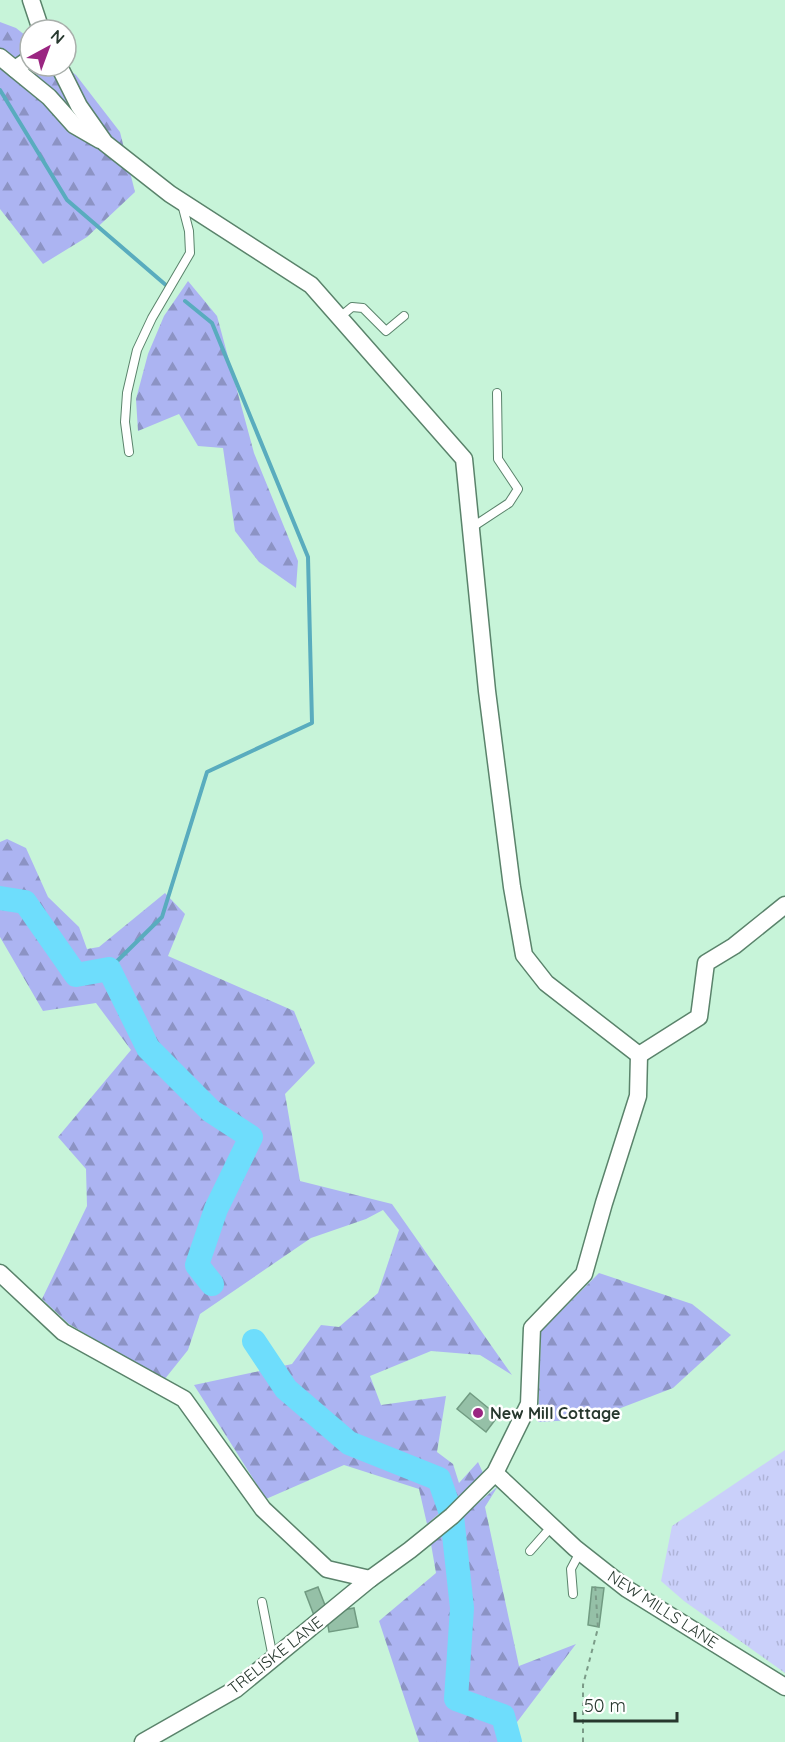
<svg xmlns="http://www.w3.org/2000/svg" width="785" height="1742" viewBox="0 0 785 1742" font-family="Quicksand,sans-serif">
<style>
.grass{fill:url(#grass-tufts)}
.forest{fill:url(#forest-firs)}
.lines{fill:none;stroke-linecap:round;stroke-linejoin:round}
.stream{stroke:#59acbe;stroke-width:4}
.river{stroke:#6eddfc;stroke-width:24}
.building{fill:#95c0a7;stroke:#719b82;stroke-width:1.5}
.lane-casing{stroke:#5a836b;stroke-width:10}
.street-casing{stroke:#5a836b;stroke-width:19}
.path{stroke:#7b9b88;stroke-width:2;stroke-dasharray:4.5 4.5;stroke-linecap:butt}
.lane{stroke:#fff;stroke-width:8}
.street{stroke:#fff;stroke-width:16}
.poi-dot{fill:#9a2581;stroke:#fff;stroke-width:2}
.labels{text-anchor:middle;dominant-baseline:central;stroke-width:5;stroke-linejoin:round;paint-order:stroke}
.poi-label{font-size:16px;font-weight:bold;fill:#27382e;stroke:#fff;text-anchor:start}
.street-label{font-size:16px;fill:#27382e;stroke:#fff}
</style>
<defs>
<pattern id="grass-tufts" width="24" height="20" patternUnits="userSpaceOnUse" patternTransform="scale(1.5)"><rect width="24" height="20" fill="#cad0fa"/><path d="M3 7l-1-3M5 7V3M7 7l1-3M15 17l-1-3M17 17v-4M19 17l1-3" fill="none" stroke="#aeb3d7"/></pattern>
<pattern id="forest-firs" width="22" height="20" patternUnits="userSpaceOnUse" patternTransform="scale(1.5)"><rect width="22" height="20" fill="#acb4f2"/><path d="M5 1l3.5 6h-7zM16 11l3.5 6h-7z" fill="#8c93c4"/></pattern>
</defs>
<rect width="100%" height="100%" fill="#c7f4d9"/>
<path class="grass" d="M 785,1450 L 785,1673 L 684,1601 L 661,1581 L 672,1526 Z"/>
<g class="forest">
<path d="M 0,22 L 16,28 L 30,39 L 30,66 L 64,66 L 76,75 L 120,132 L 135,192 L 87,237 L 43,264 L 0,209 Z"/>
<path d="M 188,281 L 217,316 L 254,453 L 298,561 L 296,588 L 259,562 L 235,531 L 223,448 L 198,446 L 179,414 L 138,431 L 136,399 L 148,354 L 164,316 Z"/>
<path d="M 7,839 L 26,848 L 48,897 L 79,927 L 87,949 L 99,947 L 165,893 L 185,914 L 168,956 L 294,1011 L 315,1063 L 285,1094 L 300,1181 L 392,1204 L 512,1375 L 480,1355 L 431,1351 L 370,1376 L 381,1405 L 446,1396 L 437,1452 L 453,1464 L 459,1483 L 478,1462 L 484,1475 L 427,1524 L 419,1489 L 344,1465 L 266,1499 L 194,1385 L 292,1364 L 321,1325 L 339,1327 L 378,1293 L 399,1230 L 383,1210 L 366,1219 L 311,1238 L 200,1314 L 188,1350 L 164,1380 L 69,1324 L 42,1299 L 87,1206 L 86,1169 L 58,1137 L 131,1050 L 96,1003 L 43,1011 L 0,937 L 0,842 Z"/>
<path d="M 599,1273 L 692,1304 L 731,1335 L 673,1388 L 592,1419 L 538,1422 L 541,1331 Z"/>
<path d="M 498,1486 L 485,1507 L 519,1666 L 576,1644 L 502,1742 L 419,1742 L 379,1621 L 436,1573 L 431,1544 Z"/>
</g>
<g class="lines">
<g class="stream">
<path d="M 0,90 L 67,200 L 167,286"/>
<path d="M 109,969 L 162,917 L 207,772 L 312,723 L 308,557 L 212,323 L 185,301"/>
</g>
<g class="river">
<path d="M 0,898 L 25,902 L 76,975 L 109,969 L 148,1048 L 211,1111 L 251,1137 L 216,1209 L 197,1265 L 212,1284"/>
<path d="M 254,1341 L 286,1389 L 349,1443 L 439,1479 L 452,1516 L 462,1608 L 456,1699 L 503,1716 L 510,1742"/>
</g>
</g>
<g class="building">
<path d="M 470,1393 L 498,1416 L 486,1432 L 457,1409 Z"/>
<path d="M 318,1587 L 328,1613 L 354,1608 L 358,1627 L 329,1632 L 326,1614 L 315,1618 L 305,1592 Z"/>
<path d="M 592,1587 L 604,1588 L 599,1627 L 588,1625 Z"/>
</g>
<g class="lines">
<defs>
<g id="lane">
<path d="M 340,317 L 352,307 L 363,308 L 386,331 L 404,316"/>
<path d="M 129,452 L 125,422 L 127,393 L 137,350 L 152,318 L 190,253 L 189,231 L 182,204"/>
<path d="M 471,528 L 509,503 L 518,489 L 498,459 L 497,393"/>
<path d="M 530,1551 L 552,1526"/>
<path d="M 573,1594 L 571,1569 L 580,1552"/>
<path d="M 262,1602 L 273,1658"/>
</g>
<g id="street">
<path d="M 31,0 L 41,30"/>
<path d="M 0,57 L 49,97 L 74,125 L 100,140"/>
<path d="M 59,66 L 79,106 L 105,143 L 170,194 L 311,285 L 464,459 L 487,691 L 512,887 L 524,955 L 546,983 L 639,1055"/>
<path d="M 15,69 L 28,60 L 30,54"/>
<path d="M 639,1055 L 699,1017 L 706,963 L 734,946 L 785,905"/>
<path d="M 0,1273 L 63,1332 L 184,1399 L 263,1509 L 327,1569 L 370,1579"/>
<path d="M 495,1473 L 575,1548 L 627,1589 L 785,1687"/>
<path d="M 143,1742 L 236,1689 L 370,1579 L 410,1550 L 452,1516 L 495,1473 L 529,1404 L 532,1328 L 584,1274 L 604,1203 L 638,1096 L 639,1055"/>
</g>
</defs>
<use href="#lane" class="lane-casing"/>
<use href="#street" class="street-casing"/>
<path class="path" d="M 583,1742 L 583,1685 L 598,1628 L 595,1583"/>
<use href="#lane" class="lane"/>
<use href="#street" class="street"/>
</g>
<circle class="poi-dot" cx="478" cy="1413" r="6"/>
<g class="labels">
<g class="poi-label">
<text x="490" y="1413">New Mill Cottage</text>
</g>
<g class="street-label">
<text transform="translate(663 1609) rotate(33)">NEW MILLS LANE</text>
<text transform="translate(275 1655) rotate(-38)">TRELISKE LANE</text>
</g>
</g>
<g transform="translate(48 48) rotate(41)"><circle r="28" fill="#ffffff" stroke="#a9afab" stroke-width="1.5"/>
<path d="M0-4.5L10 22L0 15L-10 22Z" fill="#9a2581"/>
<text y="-9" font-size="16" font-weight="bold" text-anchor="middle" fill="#27382e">N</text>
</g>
<path d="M575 1712v9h102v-9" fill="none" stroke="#27382e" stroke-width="3"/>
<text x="584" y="1712" font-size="18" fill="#27382e" stroke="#ffffff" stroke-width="4.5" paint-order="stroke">50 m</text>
</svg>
